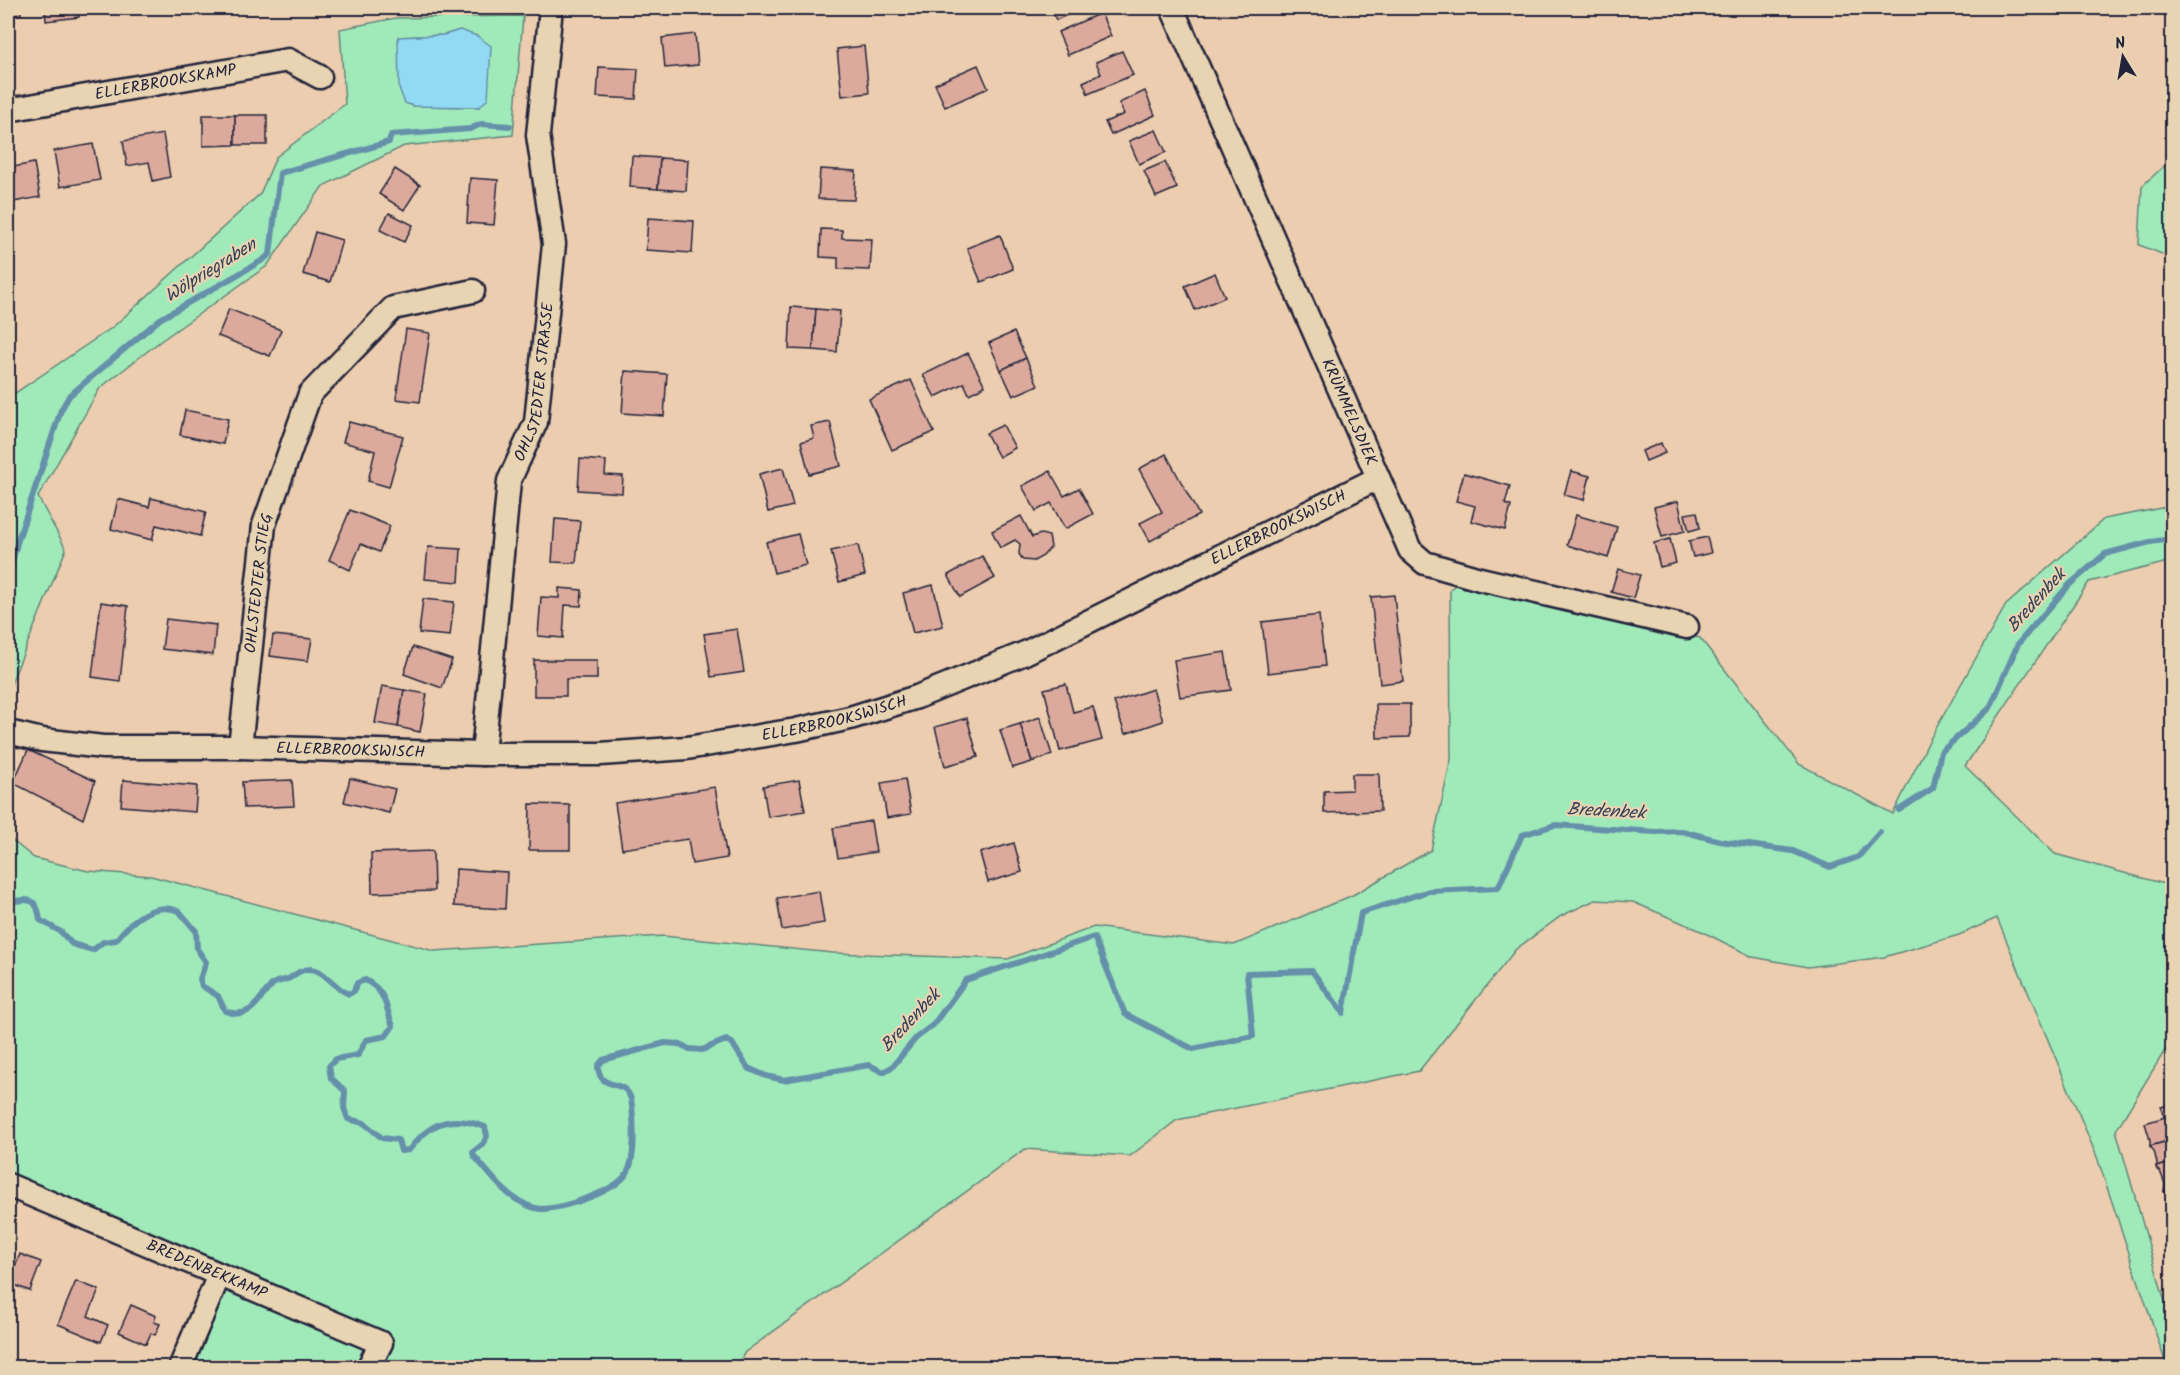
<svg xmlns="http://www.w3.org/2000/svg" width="2180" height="1375" viewBox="0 0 2180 1375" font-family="Kalam,sans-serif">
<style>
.green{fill:#a0eab9;stroke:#61867a;stroke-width:1.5;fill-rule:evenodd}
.water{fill:#92daf4;stroke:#6590aa;stroke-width:1.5}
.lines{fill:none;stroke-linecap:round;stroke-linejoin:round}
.stream{stroke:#6590aa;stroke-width:6}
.building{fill:#dcaa9c;stroke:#22223b;stroke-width:1.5}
.minor-casing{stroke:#22223b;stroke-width:27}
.minor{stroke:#e8d4b2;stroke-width:22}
.labels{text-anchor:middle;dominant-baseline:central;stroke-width:4.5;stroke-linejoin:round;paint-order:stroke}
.street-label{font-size:16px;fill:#22223b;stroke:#e8d4b2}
.water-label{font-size:18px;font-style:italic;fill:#333e57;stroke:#e8d4b2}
</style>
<rect width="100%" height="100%" fill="#eccdaf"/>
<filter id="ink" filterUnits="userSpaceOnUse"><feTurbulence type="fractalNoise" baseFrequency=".0167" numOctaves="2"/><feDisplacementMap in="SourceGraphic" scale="12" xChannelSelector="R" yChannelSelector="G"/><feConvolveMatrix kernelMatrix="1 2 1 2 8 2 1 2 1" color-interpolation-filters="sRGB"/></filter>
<g filter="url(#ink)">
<g class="green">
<path d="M 523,16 L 513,135 L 404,146 L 323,186 L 267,266 L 162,340 L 100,388 L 38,497 L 66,549 L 8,691 L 8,398 L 113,327 L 260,194 L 276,157 L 345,104 L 340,29 L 396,18 ZM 460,30 L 479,107 L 414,106 L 405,103 L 398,37 L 444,35 Z"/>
<path d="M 2172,159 L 2172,258 L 2139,245 L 2142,186 Z"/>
<path d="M 2172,506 L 2172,561 L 2089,582 L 1965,766 L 2055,854 L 2172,886 L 2172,1039 L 2116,1130 L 2172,1326 L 2172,1367 L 2167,1367 L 2097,1157 L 1997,918 L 1959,935 L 1884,957 L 1808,967 L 1753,957 L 1699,930 L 1633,902 L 1595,900 L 1561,916 L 1516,949 L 1419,1071 L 1177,1120 L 1130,1156 L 1025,1149 L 745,1352 L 736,1367 L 181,1367 L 219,1275 L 8,1185 L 8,837 L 34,858 L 88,871 L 151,876 L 434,951 L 663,936 L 833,953 L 1008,959 L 1094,927 L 1234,945 L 1353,895 L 1431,850 L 1451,760 L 1450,589 L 1462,580 L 1700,638 L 1799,764 L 1893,814 L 1930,739 L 2006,605 L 2104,519 Z"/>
</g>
<path class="water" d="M 460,30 L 477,36 L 491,46 L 488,99 L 479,107 L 414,106 L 405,103 L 399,88 L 398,37 L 444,35 Z"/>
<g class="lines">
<g class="stream">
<path d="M 8,578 L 17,543 L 61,410 L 69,396 L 160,319 L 263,260 L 270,254 L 280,173 L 389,142 L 391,135 L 470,129 L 481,124 L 510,126"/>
<path d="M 1899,810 L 1933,788 L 1941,752 L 1990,708 L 2018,644 L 2069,585 L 2105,554 L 2150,542 L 2172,539"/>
<path d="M 8,902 C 29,899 37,896 40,920 L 61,932 L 72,944 L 93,950 L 103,942 L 116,940 C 131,921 152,901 179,911 L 196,931 L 197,949 L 206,962 L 200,979 L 202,986 L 218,996 L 225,1011 C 253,1021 257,999 273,984 C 278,980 285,981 290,978 C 297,973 302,969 311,969 C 326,971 335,989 349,994 L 354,991 L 357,983 L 365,980 C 387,991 385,1007 393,1026 L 386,1036 L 366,1040 L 358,1055 L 336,1059 L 329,1066 L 331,1078 L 345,1091 L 344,1108 L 348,1119 L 364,1123 L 382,1138 L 398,1140 L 401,1151 L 409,1150 C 430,1122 451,1114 485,1127 L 487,1136 L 483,1144 L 473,1152 L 474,1156 C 488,1171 503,1194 523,1203 C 527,1206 535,1208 540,1209 C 561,1209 616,1192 627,1173 C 636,1158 634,1123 632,1106 C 629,1073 600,1096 598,1066 L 603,1060 L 665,1043 L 679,1044 L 689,1049 L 702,1050 L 726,1040 L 732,1043 L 748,1068 L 766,1076 L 784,1080 L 869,1065 L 883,1072 L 892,1067 L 916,1038 L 933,1025 L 966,980 L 1094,937 L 1125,1014 L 1193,1049 L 1253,1036 L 1247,973 L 1312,971 L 1343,1013 L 1361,913 L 1429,891 L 1498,888 L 1522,835 L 1555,825 L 1655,832 L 1682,831 L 1720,841 L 1793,851 L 1830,867 L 1858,857 L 1880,832"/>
</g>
</g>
<g class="building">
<path d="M 8,8 L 20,8 L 21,14 L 8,17 Z"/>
<path d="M 45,8 L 78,8 L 79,17 L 46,21 Z"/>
<path d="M 103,8 L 132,8 L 104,12 Z"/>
<path d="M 162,8 L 186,8 L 163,11 Z"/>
<path d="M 1051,8 L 1083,8 L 1056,20 Z"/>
<path d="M 1101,13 L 1111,36 L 1068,55 L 1058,32 Z"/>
<path d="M 695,34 L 698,65 L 665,68 L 662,38 Z"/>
<path d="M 864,46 L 869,93 L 842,96 L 837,49 Z"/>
<path d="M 1122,51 L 1133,75 L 1088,94 L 1083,82 L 1101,74 L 1096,62 Z"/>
<path d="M 978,65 L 988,88 L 945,107 L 935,84 Z"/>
<path d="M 599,67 L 638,69 L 636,99 L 597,97 Z"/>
<path d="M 1145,91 L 1155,115 L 1111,135 L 1105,122 L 1124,114 L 1119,103 Z"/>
<path d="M 203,115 L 235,115 L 235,145 L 203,146 Z"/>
<rect x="235" y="115" width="32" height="30"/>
<path d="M 1156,130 L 1166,152 L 1139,164 L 1129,141 Z"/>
<path d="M 163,134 L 170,177 L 153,181 L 149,162 L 127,166 L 123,141 Z"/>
<path d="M 93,144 L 100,180 L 60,187 L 54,151 Z"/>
<path d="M 632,156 L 660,158 L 658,189 L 630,187 Z"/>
<path d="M 660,158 L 688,160 L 686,191 L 658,189 Z"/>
<path d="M 1165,162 L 1177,188 L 1156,197 L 1144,171 Z"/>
<path d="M 34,163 L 40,197 L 8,203 L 8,168 Z"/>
<path d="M 395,169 L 420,185 L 404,210 L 379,194 Z"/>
<path d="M 820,169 L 856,171 L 854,200 L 818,199 Z"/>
<path d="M 470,178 L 498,180 L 494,225 L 467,223 Z"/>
<path d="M 389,213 L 413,225 L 404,242 L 380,230 Z"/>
<path d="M 648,218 L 694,221 L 692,253 L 646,250 Z"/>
<path d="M 821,229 L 842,230 L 842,238 L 872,239 L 870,270 L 838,269 L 838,258 L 820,257 Z"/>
<path d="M 315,232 L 342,240 L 330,282 L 303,274 Z"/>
<path d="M 1000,235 L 1013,269 L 981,282 L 967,248 Z"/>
<path d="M 1215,273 L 1225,297 L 1195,310 L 1185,286 Z"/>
<path d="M 791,307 L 816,309 L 813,350 L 789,349 Z"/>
<path d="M 229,309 L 281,330 L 270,356 L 218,336 Z"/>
<path d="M 816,309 L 840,311 L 837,352 L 813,350 Z"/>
<path d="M 406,329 L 430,333 L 420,402 L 396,399 Z"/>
<path d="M 1014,332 L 1026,358 L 1001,370 L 989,343 Z"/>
<path d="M 968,353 L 985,386 L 969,394 L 964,383 L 935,397 L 923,375 Z"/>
<path d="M 1026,358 L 1038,385 L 1013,396 L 1001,370 Z"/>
<path d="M 625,371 L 667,374 L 664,416 L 622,413 Z"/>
<path d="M 911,380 L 934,432 L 892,450 L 869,399 Z"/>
<path d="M 185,410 L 228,419 L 223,444 L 180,435 Z"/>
<path d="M 349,422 L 403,436 L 389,487 L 368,481 L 375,451 L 343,442 Z"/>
<path d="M 830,422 L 841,466 L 809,474 L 801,442 L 814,438 L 811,426 Z"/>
<path d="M 1003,425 L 1015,448 L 999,457 L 986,433 Z"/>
<path d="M 1661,443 L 1665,453 L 1646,461 L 1642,451 Z"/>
<path d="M 1166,454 L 1199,515 L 1150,541 L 1140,523 L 1162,512 L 1139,469 Z"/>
<path d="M 580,459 L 606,461 L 605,475 L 623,476 L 622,493 L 578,490 Z"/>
<path d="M 783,468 L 793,506 L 768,512 L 759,474 Z"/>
<path d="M 1050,471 L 1064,496 L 1079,488 L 1093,514 L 1065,529 L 1051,503 L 1036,511 L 1022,486 Z"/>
<path d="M 1571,471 L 1590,476 L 1584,500 L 1564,495 Z"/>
<path d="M 1464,473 L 1510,486 L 1505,504 L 1511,506 L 1505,530 L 1471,521 L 1475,506 L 1456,501 Z"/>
<path d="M 151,498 L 206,512 L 200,536 L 156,525 L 152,540 L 111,529 L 118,499 L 149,507 Z"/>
<path d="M 1678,501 L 1685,531 L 1662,537 L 1654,507 Z"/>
<path d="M 350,510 L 390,526 L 379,552 L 361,544 L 350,570 L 329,560 Z"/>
<path d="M 1697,512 L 1700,528 L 1689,531 L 1685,514 Z"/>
<path d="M 1576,515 L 1617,527 L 1608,558 L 1567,545 Z"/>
<path d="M 1021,516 L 1032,537 L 1041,534 L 1049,536 L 1051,547 L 1043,556 L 1034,561 L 1023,560 L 1019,554 L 1020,544 L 1015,540 L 1000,548 L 992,531 Z"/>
<path d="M 555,519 L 580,521 L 576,563 L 552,562 Z"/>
<path d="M 798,534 L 806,565 L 774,573 L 766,542 Z"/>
<path d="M 1707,537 L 1711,553 L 1693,557 L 1689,541 Z"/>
<path d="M 1670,539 L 1676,563 L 1660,567 L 1654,543 Z"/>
<path d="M 858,545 L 865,575 L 839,582 L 831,551 Z"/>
<path d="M 428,547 L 461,549 L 459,582 L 425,579 Z"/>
<path d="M 982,556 L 995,578 L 960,597 L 948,575 Z"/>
<path d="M 1618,569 L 1640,575 L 1633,598 L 1611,592 Z"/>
<path d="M 933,585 L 943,626 L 913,633 L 903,593 Z"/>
<path d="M 559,588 L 582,590 L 581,606 L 565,605 L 563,638 L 538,636 L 541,597 L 559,598 Z"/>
<path d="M 1394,595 L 1403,681 L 1380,684 L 1371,597 Z"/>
<path d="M 423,599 L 454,602 L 450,636 L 419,633 Z"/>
<path d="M 101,602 L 128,606 L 120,681 L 92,677 Z"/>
<path d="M 1319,615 L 1325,666 L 1268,673 L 1262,622 Z"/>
<path d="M 166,619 L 216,625 L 213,655 L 162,649 Z"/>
<path d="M 737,629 L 744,672 L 711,677 L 704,634 Z"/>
<path d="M 273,635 L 312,639 L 308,661 L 270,656 Z"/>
<path d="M 413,647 L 452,660 L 442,688 L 404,674 Z"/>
<path d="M 1225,652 L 1231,690 L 1180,697 L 1174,660 Z"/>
<path d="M 534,660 L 597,660 L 597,679 L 566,679 L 566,696 L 534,696 Z"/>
<path d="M 1066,684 L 1073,712 L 1093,707 L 1102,740 L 1060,751 L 1044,689 Z"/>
<path d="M 382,686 L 404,690 L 398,727 L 375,723 Z"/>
<path d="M 1153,689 L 1163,721 L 1125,734 L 1114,702 Z"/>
<path d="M 404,690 L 427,694 L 420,732 L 398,727 Z"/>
<path d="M 1376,704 L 1410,704 L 1410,737 L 1377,738 Z"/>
<path d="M 1040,717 L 1052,755 L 1032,762 L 1020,724 Z"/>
<path d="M 967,718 L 978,757 L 945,766 L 935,727 Z"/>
<path d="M 1020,724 L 1032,762 L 1012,768 L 1000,730 Z"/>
<path d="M 28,750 L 95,781 L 83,819 L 13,783 Z"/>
<path d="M 1352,774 L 1379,774 L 1380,811 L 1324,813 L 1324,791 L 1352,790 Z"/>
<path d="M 350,778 L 395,789 L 389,813 L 344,802 Z"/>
<path d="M 905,779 L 911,814 L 887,818 L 881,783 Z"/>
<path d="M 123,780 L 197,786 L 195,812 L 121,806 Z"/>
<path d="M 292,780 L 294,806 L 244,808 L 242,782 Z"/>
<path d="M 799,780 L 805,811 L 768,817 L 763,786 Z"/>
<path d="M 715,787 L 727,858 L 692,864 L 688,839 L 622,849 L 615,803 Z"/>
<path d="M 530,804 L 570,805 L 570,850 L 529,850 Z"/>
<path d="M 871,821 L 876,852 L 838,858 L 833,828 Z"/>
<path d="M 1014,843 L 1022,872 L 988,882 L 980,853 Z"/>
<path d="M 433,851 L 434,891 L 372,893 L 371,853 Z"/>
<path d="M 456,869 L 507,872 L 505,909 L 454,906 Z"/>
<path d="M 819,891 L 824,923 L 782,930 L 777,898 Z"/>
<path d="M 2172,1104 L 2172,1115 L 2164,1117 L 2161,1107 Z"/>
<path d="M 2172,1115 L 2172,1140 L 2150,1146 L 2150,1140 L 2145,1123 Z"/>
<path d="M 2172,1140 L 2172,1163 L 2156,1167 L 2157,1163 L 2154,1151 L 2150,1146 Z"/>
<path d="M 2172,1163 L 2172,1188 L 2164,1191 L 2165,1184 L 2160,1171 L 2157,1170 L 2156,1167 Z"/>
<path d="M 2172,1188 L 2172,1217 L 2170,1210 L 2172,1206 L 2168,1194 L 2165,1193 L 2164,1191 Z"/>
<path d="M 20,1254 L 41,1262 L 30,1291 L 9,1283 Z"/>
<path d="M 76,1281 L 99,1290 L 88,1316 L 108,1325 L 101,1342 L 58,1324 Z"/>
<path d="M 131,1305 L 156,1316 L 154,1322 L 160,1324 L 155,1335 L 151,1333 L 146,1344 L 119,1332 Z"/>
</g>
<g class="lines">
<defs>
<g id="minor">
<path id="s1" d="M 1172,8 L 1410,550 L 1425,563 L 1480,579 L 1687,627"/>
<path id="s2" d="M 8,110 L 288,60 L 320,77"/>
<path id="s3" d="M 8,732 L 42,740 L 103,747 L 240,747 L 483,754 L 600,754 L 687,748 L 796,730 L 850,718 L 917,697 L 1025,653 L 1378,478"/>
<path id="s4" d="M 240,747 L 264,525 L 310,394 L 393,308 L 473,291"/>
<path id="s5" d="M 483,754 L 509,481 L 536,422 L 554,244 L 538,135 L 551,8"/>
<path id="s6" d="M 8,1185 L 381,1343 L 368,1368"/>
<path d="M 180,1368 L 219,1275"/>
</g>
</defs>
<use href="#minor" class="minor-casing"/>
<use href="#minor" class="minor"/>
</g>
</g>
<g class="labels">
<g class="street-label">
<text stroke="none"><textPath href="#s2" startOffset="160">ELLERBROOKSKAMP</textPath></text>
<text stroke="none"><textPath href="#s5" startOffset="378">OHLSTEDTER STRASSE</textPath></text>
<text stroke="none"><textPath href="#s1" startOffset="441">KRÜMMELSDIEK</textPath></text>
<text stroke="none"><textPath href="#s3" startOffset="1316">ELLERBROOKSWISCH</textPath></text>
<text stroke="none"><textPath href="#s4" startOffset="165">OHLSTEDTER STIEG</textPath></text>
<text stroke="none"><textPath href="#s3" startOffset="831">ELLERBROOKSWISCH</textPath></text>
<text stroke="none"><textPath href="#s3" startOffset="344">ELLERBROOKSWISCH</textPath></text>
<text stroke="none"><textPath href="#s6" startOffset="216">BREDENBEKKAMP</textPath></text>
</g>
<g class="water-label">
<text transform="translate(211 271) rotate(-32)">Wölpriegraben</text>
<text transform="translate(2037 601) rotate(-48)">Bredenbek</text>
<text transform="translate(1606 812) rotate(3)">Bredenbek</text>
<text transform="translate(911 1021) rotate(-47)">Bredenbek</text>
</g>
</g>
<rect width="2180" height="1375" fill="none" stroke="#e8d4b2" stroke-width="30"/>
<rect x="15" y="15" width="2150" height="1345" fill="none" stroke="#22223b" stroke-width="2" filter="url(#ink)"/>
<g transform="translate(2123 57) rotate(349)" stroke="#e8d4b2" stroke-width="4.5" paint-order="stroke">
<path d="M0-4.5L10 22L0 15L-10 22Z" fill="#22223b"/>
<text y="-9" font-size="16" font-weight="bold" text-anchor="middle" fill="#22223b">N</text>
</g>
</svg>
